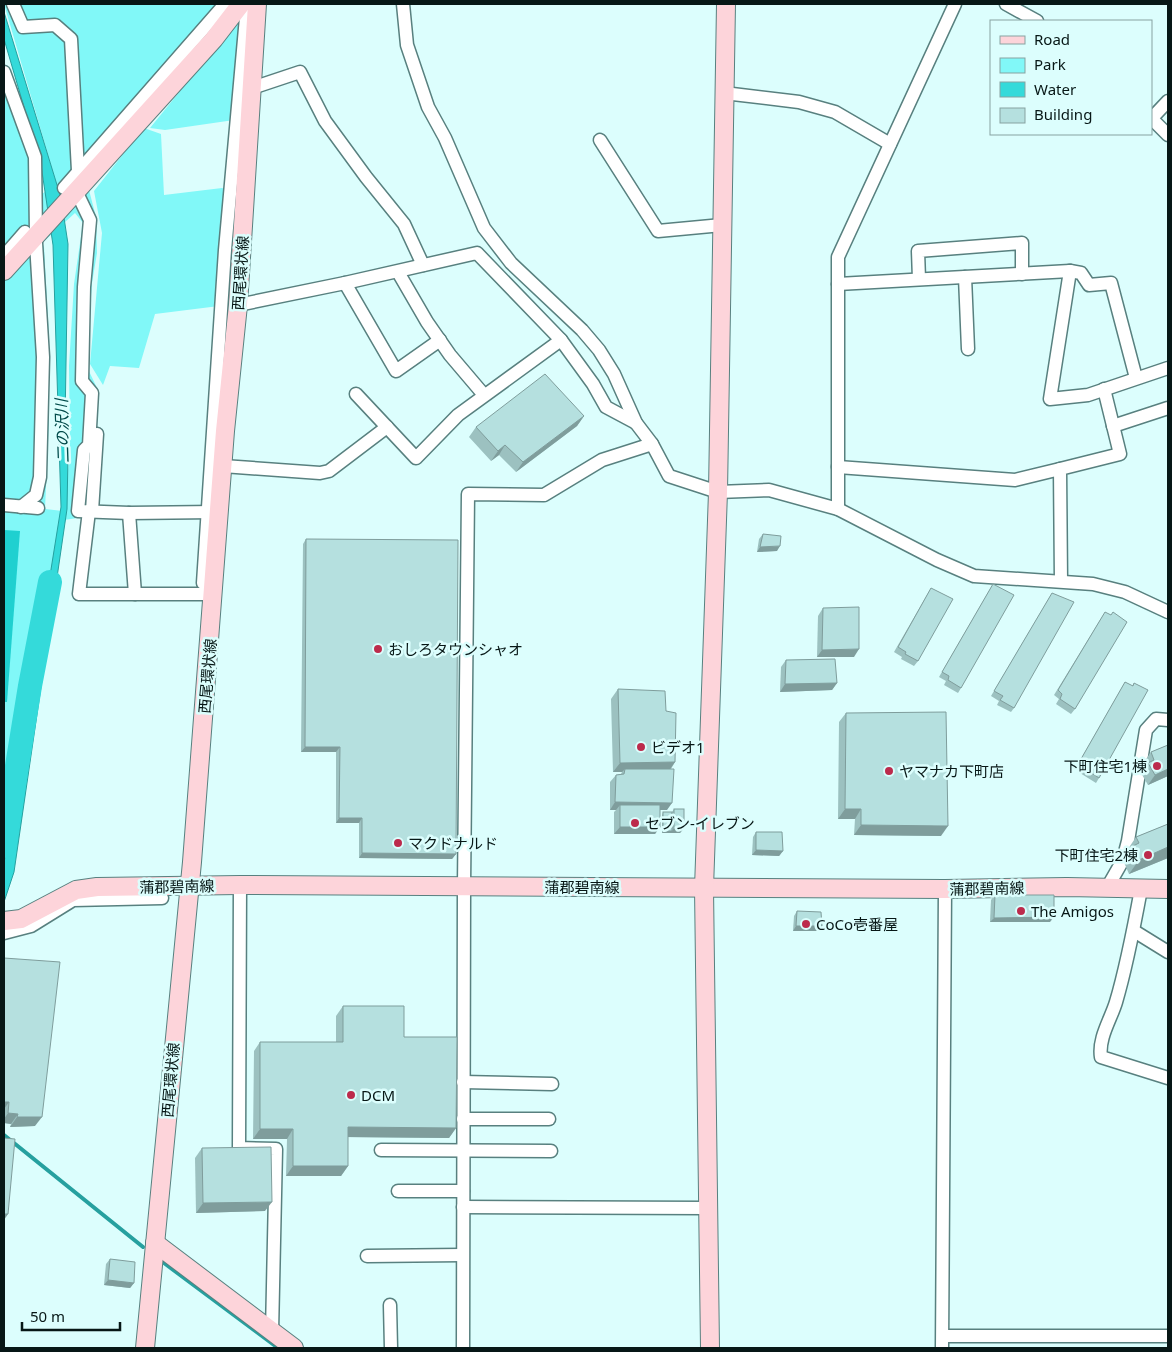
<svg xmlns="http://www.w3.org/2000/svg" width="1172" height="1352" viewBox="0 0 1172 1352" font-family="'Noto Sans','Noto Sans JP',sans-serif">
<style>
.green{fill:#81f8f8}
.forest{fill:#1fd0d0}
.water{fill:#34dada;stroke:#26a09f}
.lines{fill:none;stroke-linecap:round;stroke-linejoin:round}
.stream{stroke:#26a09f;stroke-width:4}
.river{stroke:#34dada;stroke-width:24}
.street-casing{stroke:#58807f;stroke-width:15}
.secondary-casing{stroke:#58807f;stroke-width:20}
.street{stroke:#fff;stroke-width:12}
.secondary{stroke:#fdd4da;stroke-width:18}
.wall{fill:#9cc1c0}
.shaded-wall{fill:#7f9d9c}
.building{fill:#b5e0df;stroke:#7f9d9c}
.poi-dot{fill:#bc2b4c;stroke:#dcfefd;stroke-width:2}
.labels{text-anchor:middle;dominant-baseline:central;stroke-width:5;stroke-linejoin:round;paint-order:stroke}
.street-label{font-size:15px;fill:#071716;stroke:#dcfefd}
.poi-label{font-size:15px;fill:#071716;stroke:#dcfefd;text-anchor:start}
.water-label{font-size:16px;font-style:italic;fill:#004a4a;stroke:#dcfefd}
</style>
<rect width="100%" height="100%" fill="#dcfefd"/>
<path class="green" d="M 4,4 L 252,4 L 241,119 L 165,130 L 150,128 L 185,85 L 144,128 L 161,134 L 164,195 L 222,188 L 234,192 L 227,305 L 155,314 L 139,368 L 110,366 L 103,385 L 90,364 L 102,233 L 94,191 L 139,134 L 89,190 L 96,217 L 97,253 L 92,283 L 86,365 L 98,390 L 84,517 L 64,520 L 70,446 L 69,366 L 74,284 L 83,223 L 75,213 L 42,243 L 44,247 L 49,338 L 49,419 L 45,509 L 63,511 L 4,881 L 4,76 L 41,182 L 40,196 L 56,182 Z"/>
<path class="forest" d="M 4,530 L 20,531 L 7,702 L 4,702 Z"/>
<path class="water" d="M 4,12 L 61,198 L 68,244 L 65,423 L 68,455 L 67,509 L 14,872 L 4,902 L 4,863 L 61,507 L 53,245 L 41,165 L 4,39 Z"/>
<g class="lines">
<g class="stream">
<path d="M 4,1135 L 143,1247"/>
<path d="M 160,1260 L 278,1348"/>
</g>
<path class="river" d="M 4,846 L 30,686 L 50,582"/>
<defs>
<g id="street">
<path d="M 13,4 L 23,27 L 55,25 L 71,39 L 78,171"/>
<path d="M 403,4 L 407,45 L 428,107 L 445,138 L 484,228 L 511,263 L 582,330 L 599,350 L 614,374 L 636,423 L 652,444 L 669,476 L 718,492 L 769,490 L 838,509 L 937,560 L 974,576 L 1093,584 L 1125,592 L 1168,612"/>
<path d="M 1006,4 L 1037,21"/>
<path d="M 4,72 L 35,157 L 36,235"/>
<path d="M 252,88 L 300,72 L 325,121 L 366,177 L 404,224 L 423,265"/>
<path d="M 724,93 L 799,102 L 835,112 L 890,144"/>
<path d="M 1151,118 L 1168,135"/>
<path d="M 1151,119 L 1168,101"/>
<path d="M 600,140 L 658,231 L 722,225"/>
<path d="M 64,188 L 225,4"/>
<path d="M 78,195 L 90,220 L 84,287 L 82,381 L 92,393 L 89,445 L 84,450 L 78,511 L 129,513 L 215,512"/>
<path d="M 4,256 L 25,232"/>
<path d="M 1070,271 L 1050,399 L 1088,395 L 1168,368"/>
<path d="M 398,272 L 427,322 L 450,355 L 484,395"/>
<path d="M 965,277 L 968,349"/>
<path d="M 919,279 L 918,251 L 1022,243 L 1022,274"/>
<path d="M 345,283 L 396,371 L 440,340"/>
<path d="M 838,284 L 1070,271 L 1081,273 L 1089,285 L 1111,283 L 1136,378"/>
<path d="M 238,305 L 345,283 L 477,253 L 561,340 L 593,384 L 606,407 L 636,423"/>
<path d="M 356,394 L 416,458 L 458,415 L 561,340"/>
<path d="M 1113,426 L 1168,408"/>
<path d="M 223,466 L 320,473 L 329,471 L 387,427"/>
<path d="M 838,467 L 1015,480 L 1060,469"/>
<path d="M 4,505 L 38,508"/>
<path d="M 21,507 L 36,495 L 40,477 L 43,357 L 36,243"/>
<path d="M 838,509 L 838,257 L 955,4"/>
<path d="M 89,511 L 79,594 L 213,594"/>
<path d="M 92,511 L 97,434"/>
<path d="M 129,513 L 135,594"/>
<path d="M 1061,581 L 1060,469 L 1120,454 L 1104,389"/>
<path d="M 203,583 L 225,250 L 247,6 L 240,14"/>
<path d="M 240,885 L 239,1148 L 276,1149 L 272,1332"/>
<path d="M 1107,888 L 1123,860 L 1128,841 L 1146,730 L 1156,719 L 1168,720"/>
<path d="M 1141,889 C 1134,927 1127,965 1116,1002 C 1111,1019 1098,1038 1101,1057 L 1168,1078"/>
<path d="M 1134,931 L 1168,952"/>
<path d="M 4,933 L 31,926 L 73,900 L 162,898"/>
<path d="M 463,1082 L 552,1084"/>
<path d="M 463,1119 L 549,1119"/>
<path d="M 381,1150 L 551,1151"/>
<path d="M 398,1191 L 463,1191"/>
<path d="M 463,1207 L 707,1208"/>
<path d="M 367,1256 L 462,1255"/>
<path d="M 390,1305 L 391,1348"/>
<path d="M 943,1336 L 1168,1336"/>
<path d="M 463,1348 L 464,887 L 468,494 L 544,495 L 602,460 L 652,444"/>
<path d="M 942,1348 L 945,889"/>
</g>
<g id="secondary">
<path d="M 4,271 L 214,39 L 241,4"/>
<path d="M 4,921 L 21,919 L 76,890 L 97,887 L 240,885 L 945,889 L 1067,887 L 1168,889"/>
<path d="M 155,1243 L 294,1348"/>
<path d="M 145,1348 L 192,862 L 225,431 L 238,305 L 257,4"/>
<path d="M 710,1348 L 704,888 L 718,492 L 726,4"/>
</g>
</defs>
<use href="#street" class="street-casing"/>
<use href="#secondary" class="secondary-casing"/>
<use href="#street" class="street"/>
<use href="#secondary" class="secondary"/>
</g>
<g class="wall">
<path d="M 584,416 L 577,426 L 516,472 L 499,455 L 491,461 L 469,437 L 476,427 Z"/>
<path d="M 763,534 L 777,551 L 757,552 L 759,539 Z"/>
<path d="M 306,539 L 456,854 L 452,859 L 359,858 L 359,823 L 336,823 L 336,752 L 301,752 L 303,544 Z"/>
<path d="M 993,584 L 961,688 L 958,693 L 944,685 L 946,681 L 939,677 Z"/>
<path d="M 931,588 L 918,661 L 914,666 L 901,659 L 902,657 L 894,652 Z"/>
<path d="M 1052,593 L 1014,708 L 1011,712 L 997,705 L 999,701 L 991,696 Z"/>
<path d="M 823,608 L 854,657 L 817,657 L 818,616 Z"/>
<path d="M 1105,612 L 1075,709 L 1071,714 L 1056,704 L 1059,699 L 1054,695 Z"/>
<path d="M 786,660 L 837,683 L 832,690 L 780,692 L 781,667 Z"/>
<path d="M 1125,682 L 1132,686 L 1134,683 L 1099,778 L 1096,783 L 1080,773 L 1083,768 L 1078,764 Z"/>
<path d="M 618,689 L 666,711 L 675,762 L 671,769 L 667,810 L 660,810 L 660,827 L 655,834 L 614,834 L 614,812 L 616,810 L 610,810 L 610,782 L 616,775 L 621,774 L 622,772 L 613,772 L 611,699 Z"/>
<path d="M 846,713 L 941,836 L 854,835 L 855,819 L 838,819 L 839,722 Z"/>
<path d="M 1168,745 L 1168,776 L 1148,785 L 1141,773 L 1146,766 L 1144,762 L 1151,752 Z"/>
<path d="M 674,809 L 684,828 L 680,833 L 662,833 L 662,815 L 663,812 L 672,812 Z"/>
<path d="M 1168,824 L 1168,858 L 1129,874 L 1123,860 L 1127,854 L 1126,852 L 1136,837 Z"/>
<path d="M 756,832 L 783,851 L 779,856 L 752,855 L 753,837 Z"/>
<path d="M 995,895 L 1050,922 L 990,922 L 991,900 Z"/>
<path d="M 797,911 L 818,931 L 793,931 L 794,916 Z"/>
<path d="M 4,958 L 35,1126 L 10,1127 L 11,1124 L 4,1123 Z"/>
<path d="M 343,1006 L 404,1037 L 456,1128 L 449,1138 L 348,1137 L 348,1166 L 341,1176 L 286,1176 L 287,1139 L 253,1139 L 254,1051 L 260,1042 L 336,1042 L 336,1016 Z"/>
<path d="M 202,1148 L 265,1211 L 196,1213 L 195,1158 Z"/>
<path d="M 110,1259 L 134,1283 L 130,1288 L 104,1285 L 106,1264 Z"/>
</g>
<g class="shaded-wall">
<path d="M 584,416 L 577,426 L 516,472 L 523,462 Z"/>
<path d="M 505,445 L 499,455 L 491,461 L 498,451 Z"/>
<path d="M 780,546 L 777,551 L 757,552 L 760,547 Z"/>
<path d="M 859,649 L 854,657 L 817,657 L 822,650 Z"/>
<path d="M 837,683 L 832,690 L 780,692 L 785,684 Z"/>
<path d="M 305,747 L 340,747 L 336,752 L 301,752 Z"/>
<path d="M 675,762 L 668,772 L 625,769 L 622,772 L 613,772 L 620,763 Z"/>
<path d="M 1168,769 L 1168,776 L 1148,785 L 1155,775 Z"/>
<path d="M 615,802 L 672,803 L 667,810 L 620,810 L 620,805 L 616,810 L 610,810 Z"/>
<path d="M 845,809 L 861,809 L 855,819 L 838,819 Z"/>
<path d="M 339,818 L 362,818 L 359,823 L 336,823 Z"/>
<path d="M 861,825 L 948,826 L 941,836 L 854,835 Z"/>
<path d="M 620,827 L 660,827 L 655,834 L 614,834 Z"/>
<path d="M 674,828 L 684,828 L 680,833 L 662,833 L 663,831 L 672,831 Z"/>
<path d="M 1168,847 L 1168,858 L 1129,874 L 1139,860 Z"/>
<path d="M 756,850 L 783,851 L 779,856 L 752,855 Z"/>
<path d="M 362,853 L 456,854 L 452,859 L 359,858 Z"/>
<path d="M 1054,917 L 1050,922 L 990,922 L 994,918 Z"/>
<path d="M 796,926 L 822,926 L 818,931 L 793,931 Z"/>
<path d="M 4,1102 L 9,1102 L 4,1109 Z"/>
<path d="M 8,1113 L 18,1114 L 11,1124 L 4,1123 L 4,1119 Z"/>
<path d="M 17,1117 L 42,1117 L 35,1126 L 10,1127 Z"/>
<path d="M 348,1127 L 456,1128 L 449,1138 L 341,1137 Z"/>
<path d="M 260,1129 L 293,1129 L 287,1139 L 253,1139 Z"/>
<path d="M 293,1166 L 348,1166 L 341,1176 L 286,1176 Z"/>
<path d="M 272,1202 L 265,1211 L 196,1213 L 203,1203 Z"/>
<path d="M 4,1214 L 8,1214 L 4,1220 Z"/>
<path d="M 108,1280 L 134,1283 L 130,1288 L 104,1285 Z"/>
</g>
<g class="building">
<path d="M 545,374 L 584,416 L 523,462 L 505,445 L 498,451 L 476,427 Z"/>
<path d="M 763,534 L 781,536 L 780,546 L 760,547 Z"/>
<path d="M 306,539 L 458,540 L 456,854 L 362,853 L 362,818 L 339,818 L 340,747 L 305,747 Z"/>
<path d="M 993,584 L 1014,595 L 961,688 L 948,680 L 949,676 L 942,672 Z"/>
<path d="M 931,588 L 953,599 L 918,661 L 905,654 L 906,652 L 898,647 Z"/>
<path d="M 1052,593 L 1074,602 L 1014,708 L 1000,700 L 1003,696 L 994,691 Z"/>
<path d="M 859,607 L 859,649 L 822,650 L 823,608 Z"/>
<path d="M 1105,612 L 1111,615 L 1113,612 L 1127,622 L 1075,709 L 1060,699 L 1062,694 L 1058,690 Z"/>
<path d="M 835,659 L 837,683 L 785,684 L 786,660 Z"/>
<path d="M 1125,682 L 1133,686 L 1134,683 L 1148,690 L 1099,778 L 1084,768 L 1086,763 L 1081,759 Z"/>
<path d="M 618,689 L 665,691 L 666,711 L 676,713 L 675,762 L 620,763 Z"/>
<path d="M 946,712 L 948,826 L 861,825 L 861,809 L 845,809 L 846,713 Z"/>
<path d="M 1168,745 L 1168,769 L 1155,775 L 1148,763 L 1154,760 L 1151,752 Z"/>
<path d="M 625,769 L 674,769 L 672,803 L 615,802 L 616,775 L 624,774 Z"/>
<rect x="620" y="805" width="40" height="22"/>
<rect x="674" y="809" width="10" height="19"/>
<rect x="663" y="812" width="9" height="19"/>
<path d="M 1168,824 L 1168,847 L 1139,860 L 1133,846 L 1139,843 L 1136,837 Z"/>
<path d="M 756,832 L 782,832 L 783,851 L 756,850 Z"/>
<path d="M 995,895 L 1054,895 L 1054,917 L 994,918 Z"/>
<path d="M 797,911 L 821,912 L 822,926 L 796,926 Z"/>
<path d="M 4,958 L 60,962 L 42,1117 L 17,1117 L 18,1114 L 8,1113 L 9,1102 L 4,1102 Z"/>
<path d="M 343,1006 L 404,1006 L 404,1037 L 457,1037 L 456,1128 L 348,1127 L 348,1166 L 293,1166 L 293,1129 L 260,1129 L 260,1042 L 343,1042 Z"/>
<path d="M 4,1138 L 15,1139 L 8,1214 L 4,1214 Z"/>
<path d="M 271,1147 L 272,1202 L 203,1203 L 202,1148 Z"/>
<path d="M 110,1259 L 135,1262 L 134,1283 L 108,1280 Z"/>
</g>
<g class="poi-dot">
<circle cx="378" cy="649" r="5"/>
<circle cx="641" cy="747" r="5"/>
<circle cx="1157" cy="766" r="5"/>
<circle cx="889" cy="771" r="5"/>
<circle cx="635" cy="823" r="5"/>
<circle cx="398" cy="843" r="5"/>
<circle cx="1148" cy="855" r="5"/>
<circle cx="1021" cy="911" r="5"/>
<circle cx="806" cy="924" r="5"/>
<circle cx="351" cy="1095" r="5"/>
</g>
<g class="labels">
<g class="street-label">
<text transform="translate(240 273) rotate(-86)">西尾環状線</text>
<text transform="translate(207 676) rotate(-85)">西尾環状線</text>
<text transform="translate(177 886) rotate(-1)">蒲郡碧南線</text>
<text x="582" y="887">蒲郡碧南線</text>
<text transform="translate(987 888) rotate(-1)">蒲郡碧南線</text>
<text transform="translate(170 1080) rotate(-85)">西尾環状線</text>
</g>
<g class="poi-label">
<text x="388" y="649">おしろタウンシャオ</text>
<text x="651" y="747">ビデオ1</text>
<text x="1147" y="766" text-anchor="end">下町住宅1棟</text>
<text x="899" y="771">ヤマナカ下町店</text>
<text x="645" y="823">セブン-イレブン</text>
<text x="408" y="843">マクドナルド</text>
<text x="1138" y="855" text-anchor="end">下町住宅2棟</text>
<text x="1031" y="911">The Amigos</text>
<text x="816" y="924">CoCo壱番屋</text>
<text x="361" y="1095">DCM</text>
</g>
<g class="water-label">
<text transform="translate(62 431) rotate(-92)">二の沢川</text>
</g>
</g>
<rect width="1172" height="1352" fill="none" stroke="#071716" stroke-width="10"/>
<rect x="990" y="20" width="162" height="115" fill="#dcfefd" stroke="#87a2a1"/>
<rect x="1000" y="36" width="25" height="8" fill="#fdd4da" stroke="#87a2a1"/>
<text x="1034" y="45" font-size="15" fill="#071716">Road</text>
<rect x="1000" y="58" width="25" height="15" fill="#81f8f8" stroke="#87a2a1"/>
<text x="1034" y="70" font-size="15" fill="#071716">Park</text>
<rect x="1000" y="82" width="25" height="15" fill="#34dada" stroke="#87a2a1"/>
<text x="1034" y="95" font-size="15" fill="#071716">Water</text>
<rect x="1000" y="108" width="25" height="15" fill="#b5e0df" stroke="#87a2a1"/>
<text x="1034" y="120" font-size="15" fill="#071716">Building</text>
<path d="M22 1322v8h98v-8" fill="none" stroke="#071716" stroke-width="2.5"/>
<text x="30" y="1322" font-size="15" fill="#071716" stroke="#dcfefd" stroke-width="4" paint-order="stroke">50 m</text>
</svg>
